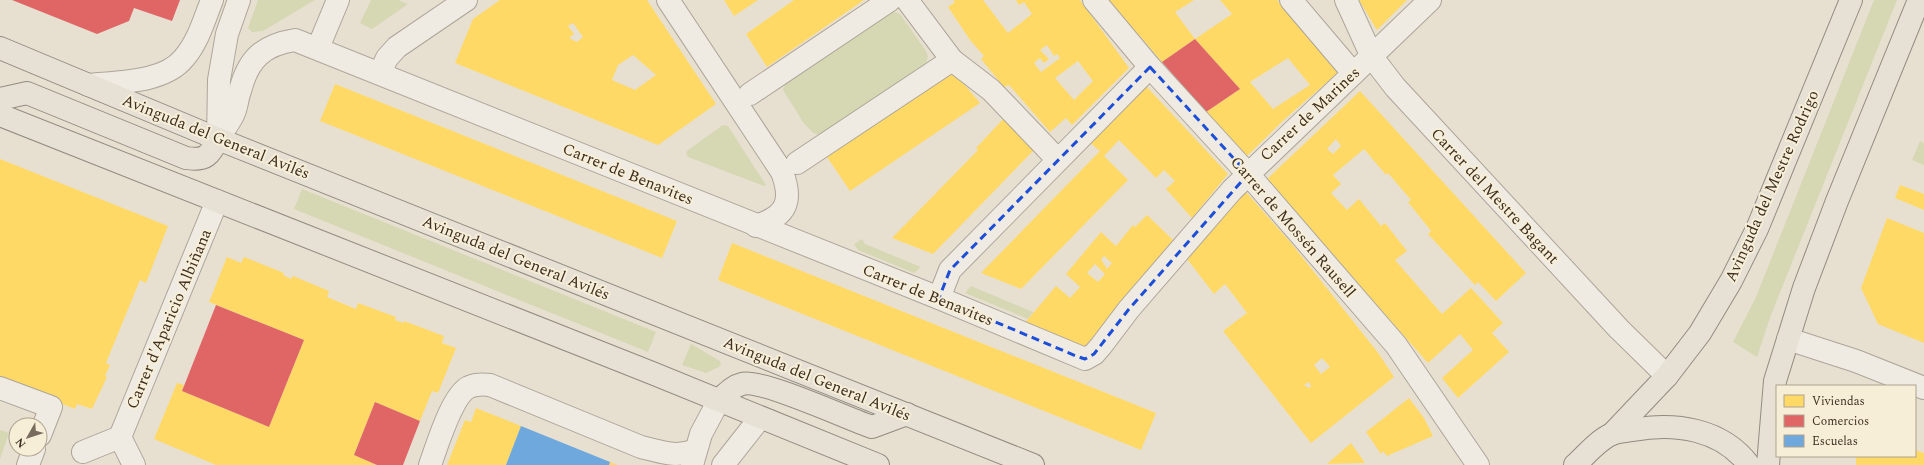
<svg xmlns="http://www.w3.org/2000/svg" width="1924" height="465" viewBox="0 0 1924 465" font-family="Spectral,serif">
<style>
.green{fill:#d6d7b3}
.homes{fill:#ffd966;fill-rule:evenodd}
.shops{fill:#e06666}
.schools{fill:#6fa8dc}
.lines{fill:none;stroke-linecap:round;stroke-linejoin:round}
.minor-casing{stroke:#ada599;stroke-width:24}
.major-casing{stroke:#928b80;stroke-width:24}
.minor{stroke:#efebe3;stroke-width:22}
.major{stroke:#e6e1d4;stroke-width:22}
.marked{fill:none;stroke:#1d4ed8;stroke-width:3;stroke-dasharray:8 5;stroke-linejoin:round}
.labels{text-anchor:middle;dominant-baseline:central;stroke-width:4;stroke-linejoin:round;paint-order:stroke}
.street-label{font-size:16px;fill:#3d2e20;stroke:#f7eed8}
</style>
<rect width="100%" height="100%" fill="#e7e0d1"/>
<g class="green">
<path d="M 258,0 L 315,0 L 263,31 L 252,32 L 248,28 Z"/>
<path d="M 371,0 L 398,0 L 408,4 L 372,29 L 360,23 Z"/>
<path d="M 1874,0 L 1897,0 L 1771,315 L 1757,357 L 1733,342 L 1756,297 Z"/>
<path d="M 893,11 L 900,14 L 926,51 L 928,56 L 926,63 L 825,132 L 821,135 L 813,133 L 803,122 L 785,93 L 783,90 L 785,82 Z"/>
<path d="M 723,125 L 728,126 L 766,185 L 764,186 L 688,157 L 686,153 L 688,150 Z"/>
<path d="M 1920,141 L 1924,143 L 1924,165 L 1912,160 Z"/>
<path d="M 302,189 L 656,332 L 648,352 L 294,209 Z"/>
<path d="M 862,239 L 865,244 L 921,267 L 914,273 L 858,250 L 854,244 Z"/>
<path d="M 971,286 L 1033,312 L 1028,319 L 965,293 Z"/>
<path d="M 691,344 L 720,361 L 721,364 L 719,367 L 706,373 L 682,365 Z"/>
<path d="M 0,430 L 9,433 L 0,459 Z"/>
</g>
<g class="homes">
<path d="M 500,0 L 647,0 L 716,104 L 658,145 L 455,63 L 473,19 ZM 573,23 L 583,37 L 577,42 L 569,38 L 574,34 L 568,26 ZM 633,55 L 656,75 L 635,90 L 612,80 L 618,65 Z"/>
<path d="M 724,0 L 758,0 L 734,16 Z"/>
<path d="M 794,0 L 864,0 L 767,67 L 746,34 Z"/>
<path d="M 953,0 L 983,0 L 1008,33 L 1032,14 L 1024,2 L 1019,5 L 1016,0 L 1080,0 L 1129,68 L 1072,125 L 1066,118 L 1050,132 L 1009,85 L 1004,87 L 981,59 L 984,56 L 970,40 L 948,7 L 955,2 ZM 1047,45 L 1054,56 L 1057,54 L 1060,58 L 1041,72 L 1034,63 L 1040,58 L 1044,63 L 1049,59 L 1040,50 ZM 1078,61 L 1093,81 L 1074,100 L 1055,78 Z"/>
<path d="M 1106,0 L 1194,0 L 1175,12 L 1195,39 L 1162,62 L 1139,35 L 1133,35 Z"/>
<path d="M 1220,0 L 1277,0 L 1341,70 L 1286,118 L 1246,157 L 1206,112 L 1240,89 L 1195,39 L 1232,14 ZM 1288,58 L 1310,85 L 1273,109 L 1250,82 Z"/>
<path d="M 1359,0 L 1407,0 L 1377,30 Z"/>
<path d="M 952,70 L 980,103 L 850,191 L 827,157 Z"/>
<path d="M 335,84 L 677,221 L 662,258 L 320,121 Z"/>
<path d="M 1145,85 L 1228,174 L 1192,218 L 1166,189 L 1175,181 L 1164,170 L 1156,178 L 1119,140 L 1104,156 L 1128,180 L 1021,289 L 981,273 L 1100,151 L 1089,142 Z"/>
<path d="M 1360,91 L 1526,273 L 1496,301 L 1478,282 L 1475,285 L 1428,234 L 1431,231 L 1408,202 L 1411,200 L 1388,173 L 1386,175 L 1364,149 L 1333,175 L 1341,184 L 1331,193 L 1347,210 L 1359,199 L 1381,226 L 1385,223 L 1407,251 L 1395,260 L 1442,314 L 1471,288 L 1503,323 L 1492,333 L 1509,352 L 1458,398 L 1442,378 L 1473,350 L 1460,334 L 1428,363 L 1266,180 ZM 1336,139 L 1341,146 L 1333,154 L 1327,149 Z"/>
<path d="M 1005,117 L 1034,150 L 933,254 L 892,238 L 978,150 L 976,148 Z"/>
<path d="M 0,159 L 168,226 L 146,283 L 140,280 L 106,363 L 110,365 L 105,376 L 107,377 L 92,409 L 77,404 L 75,409 L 0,379 Z"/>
<path d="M 1900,185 L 1924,194 L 1924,210 L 1895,198 Z"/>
<path d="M 1246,192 L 1291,243 L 1379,354 L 1394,377 L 1311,443 L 1223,331 L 1247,313 L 1225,284 L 1214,294 L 1184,255 ZM 1322,358 L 1330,367 L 1321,374 L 1314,365 ZM 1309,382 L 1311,386 L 1309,388 L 1304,385 Z"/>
<path d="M 1147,215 L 1173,240 L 1084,348 L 1023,325 L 1056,286 L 1070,298 L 1080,287 L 1066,274 L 1101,232 L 1116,246 L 1133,225 L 1135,227 ZM 1104,256 L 1112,263 L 1107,269 L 1101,259 ZM 1095,264 L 1105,274 L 1098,282 L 1087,273 Z"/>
<path d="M 1887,218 L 1924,233 L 1924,343 L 1878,324 L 1861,288 Z"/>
<path d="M 732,243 L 1156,413 L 1141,450 L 718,280 Z"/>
<path d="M 227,257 L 241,263 L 244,257 L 284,273 L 283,275 L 291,279 L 293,276 L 329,291 L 327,297 L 356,309 L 358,303 L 396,317 L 395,320 L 403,323 L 404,321 L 444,336 L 442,343 L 456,348 L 438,393 L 432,391 L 420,421 L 375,402 L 354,455 L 377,465 L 216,465 L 154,439 L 177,383 L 184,385 L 182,391 L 269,427 L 304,340 L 209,302 Z"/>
<path d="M 1409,398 L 1424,418 L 1433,436 L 1387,456 L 1383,451 L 1381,454 L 1366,432 Z"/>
<path d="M 476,408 L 521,426 L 506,465 L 447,465 L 465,420 L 471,422 Z"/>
<path d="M 1351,443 L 1365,463 L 1327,464 Z"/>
<path d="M 1915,450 L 1924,453 L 1924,465 L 1856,465 L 1856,456 L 1915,456 Z"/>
<path d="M 610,462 L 618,465 L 609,465 Z"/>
</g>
<g class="shops">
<path d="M 12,0 L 180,0 L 172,21 L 134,8 L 129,21 L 97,34 Z"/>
<path d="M 1195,39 L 1240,89 L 1206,112 L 1162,62 Z"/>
<path d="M 216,305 L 304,340 L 269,427 L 182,391 Z"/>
<path d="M 375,402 L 420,421 L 403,465 L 377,465 L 354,455 Z"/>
</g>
<path class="schools" d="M 521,426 L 610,462 L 609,465 L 506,465 Z"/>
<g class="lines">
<defs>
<g id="minor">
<path d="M 668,0 L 782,172 C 793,201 787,216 756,226"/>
<path d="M 907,0 L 952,60 L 991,90 L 1058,160"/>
<path d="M 1094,0 L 1150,67 L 1248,174 L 1396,345 L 1478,465"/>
<path d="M 1291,0 L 1353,73"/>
<path d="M 1346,0 L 1372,57 L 1395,87 L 1619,329 L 1667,376"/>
<path d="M 318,48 L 338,0"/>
<path d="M 380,73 L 387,58 L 397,47 L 466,0"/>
<path d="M 88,85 C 118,82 164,83 184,58 C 198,42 204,20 212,0"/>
<path d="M 750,94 L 890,0"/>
<path d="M 218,139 C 223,131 229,123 233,115 C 237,108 237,98 240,91 C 248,59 263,45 295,40 L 939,298 L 1085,359 L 1094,354 L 1101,346 L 1129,309 L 1232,190 L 1430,0"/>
<path d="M 218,139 L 219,80 L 227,34 L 239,0"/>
<path d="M 797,163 L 952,60"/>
<path d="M 939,298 L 950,270 L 1150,67"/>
<path d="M 1788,339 L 1856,361 L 1924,388"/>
<path d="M 0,388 L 51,407 L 40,435"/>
<path d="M 120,437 L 134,465"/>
<path d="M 83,452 L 120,437 L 217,201"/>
<path d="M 28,465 L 34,449"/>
<path d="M 430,465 C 437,446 452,395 469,387 C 476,384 482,384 490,385 L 641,447 C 662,452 675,458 696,450"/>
<path d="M 692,465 L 701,434 L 719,400"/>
<path d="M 723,465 L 760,418"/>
</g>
<g id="major">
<path d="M 0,48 L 218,139 L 1033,465"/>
<path d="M 0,99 L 27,93 L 186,158 C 206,161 209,156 218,139"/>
<path d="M 0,115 L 652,373 L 878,465"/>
<path d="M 719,400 C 726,394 733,386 742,384 C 760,378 848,419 872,427 L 907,414"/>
<path d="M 1612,434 L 1667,376 L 1700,333 L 1731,281 L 1757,229 L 1851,0"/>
<path d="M 1575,465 C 1586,455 1598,440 1612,434 C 1618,431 1627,431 1633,430 C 1675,422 1722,429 1749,465"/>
<path d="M 1768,465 L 1775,381 L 1804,288 L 1837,201 L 1919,0"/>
</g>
</defs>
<use href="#minor" class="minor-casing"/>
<use href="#major" class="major-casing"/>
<use href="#minor" class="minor"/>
<use href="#major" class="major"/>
</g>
<path class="marked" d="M 1150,67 L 1248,174 L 1129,309 L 1094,354 L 1085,359 L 1076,356 L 939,298 L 950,270 Z"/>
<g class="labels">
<g class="street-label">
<text transform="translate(1310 114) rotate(-43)">Carrer de Marines</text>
<text transform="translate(216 137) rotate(22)">Avinguda del General Avilés</text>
<text transform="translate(628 174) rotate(22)">Carrer de Benavites</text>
<text transform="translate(1772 186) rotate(-66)">Avinguda del Mestre Rodrigo</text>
<text transform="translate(1495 196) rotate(47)">Carrer del Mestre Bagant</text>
<text transform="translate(1293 227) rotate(49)">Carrer de Mossén Rausell</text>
<text transform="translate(516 258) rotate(22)">Avinguda del General Avilés</text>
<text transform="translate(928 295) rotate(22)">Carrer de Benavites</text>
<text transform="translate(169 319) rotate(-67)">Carrer d'Aparicio Albiñana</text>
<text transform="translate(817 379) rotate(22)">Avinguda del General Avilés</text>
</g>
</g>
<rect x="1776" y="385" width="140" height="72" fill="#f7eed8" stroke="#ada18e"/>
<rect x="1784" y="395" width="20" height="12" fill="#ffd966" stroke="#ada18e"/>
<text x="1812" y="405" font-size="12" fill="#3d2e20">Viviendas</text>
<rect x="1784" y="415" width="20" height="12" fill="#e06666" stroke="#ada18e"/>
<text x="1812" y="425" font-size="12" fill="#3d2e20">Comercios</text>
<rect x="1784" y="435" width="20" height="12" fill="#6fa8dc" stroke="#ada18e"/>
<text x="1812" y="445" font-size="12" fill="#3d2e20">Escuelas</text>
<g transform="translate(28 437) rotate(231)"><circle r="19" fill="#f7eed8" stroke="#ada18e"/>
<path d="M0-3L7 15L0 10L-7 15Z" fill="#786c5e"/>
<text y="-6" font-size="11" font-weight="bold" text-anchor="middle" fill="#3d2e20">N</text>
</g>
</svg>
